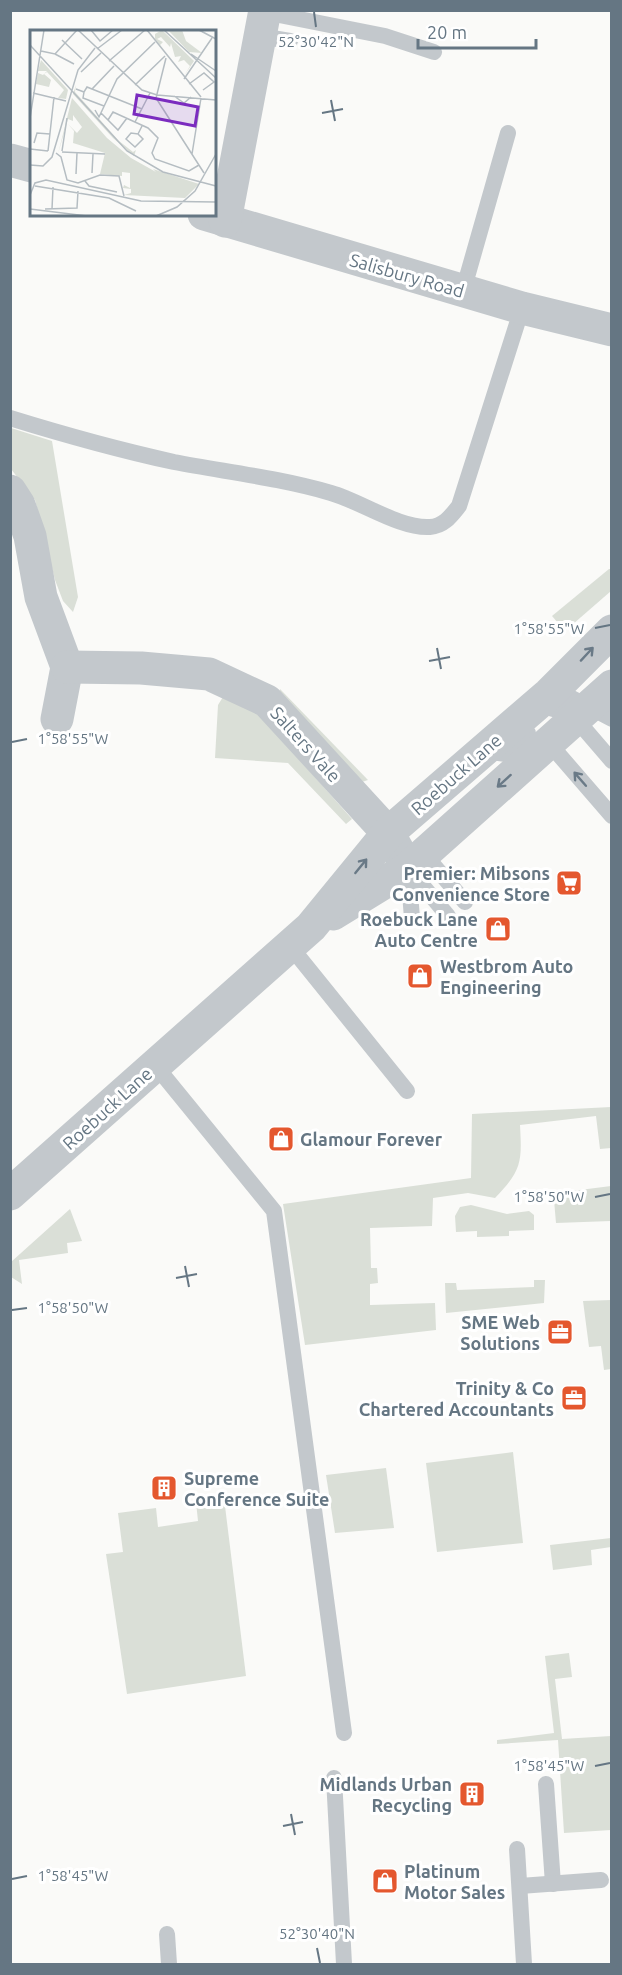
<svg xmlns="http://www.w3.org/2000/svg" width="622" height="1975" viewBox="0 0 622 1975" font-family="Ubuntu,sans-serif">
<style>
.green{fill:#dadfd7}
.lines{fill:none;stroke-linecap:round;stroke-linejoin:round}
.service{stroke:#c3c8cc;stroke-width:16}
.minor{stroke:#c3c8cc;stroke-width:33}
.oneway{stroke:#6a7a87}
.ticks{fill:none;stroke:#657683;stroke-width:2}
.labels{text-anchor:middle;dominant-baseline:central;stroke-width:6;stroke-linejoin:round;paint-order:stroke}
.street-label{font-size:18px;fill:#657683;stroke:#fff}
.poi-label{font-size:18px;font-weight:bold;fill:#657683;stroke:#fff;text-anchor:end}
.inset-road{fill:none;stroke:#b5bdc2;stroke-width:1.5}
.view{fill:#7b2cbf;fill-opacity:0.15;stroke:#7b2cbf;stroke-width:3}
.inset-edge{fill:none;stroke:#657683;stroke-width:3}
.ticks-label{font-size:15px;text-anchor:middle;fill:#657683;stroke:#fff;stroke-width:6;stroke-linejoin:round;paint-order:stroke}
</style>
<rect width="100%" height="100%" fill="#fafaf8"/>
<g class="green">
<path d="M 11,428 L 52,441 L 78,597 L 73,612 L 63,601 L 55,580 L 35,500 L 11,469 Z"/>
<path d="M 609,569 L 611,569 L 611,591 L 565,631 L 552,616 Z"/>
<path d="M 280,689 L 368,780 L 356,784 L 279,701 Z"/>
<path d="M 226,692 L 251,705 L 352,819 L 346,824 L 288,763 L 215,758 L 218,705 Z"/>
<path d="M 611,1107 L 611,1148 L 600,1149 L 596,1116 L 520,1125 C 522,1162 522,1170 495,1198 L 468,1193 L 433,1198 L 432,1226 L 370,1228 L 371,1268 L 377,1268 L 378,1283 L 370,1284 L 370,1305 L 435,1303 L 436,1330 L 305,1345 L 283,1204 L 471,1178 L 472,1114 Z"/>
<path d="M 611,1186 L 611,1221 L 556,1223 L 554,1200 L 564,1192 Z"/>
<path d="M 471,1205 L 507,1214 L 529,1211 L 534,1215 L 534,1230 L 509,1231 L 509,1236 L 477,1237 L 477,1231 L 456,1232 L 455,1216 L 460,1207 Z"/>
<path d="M 70,1209 L 82,1241 L 67,1243 L 68,1253 L 19,1260 L 22,1284 L 11,1277 L 11,1262 Z"/>
<path d="M 534,1280 L 545,1280 L 544,1303 L 446,1313 L 445,1283 L 456,1283 L 457,1290 L 534,1287 Z"/>
<path d="M 611,1300 L 611,1369 L 604,1370 L 601,1346 L 589,1347 L 583,1301 Z"/>
<path d="M 513,1452 L 523,1543 L 437,1552 L 426,1463 Z"/>
<path d="M 386,1468 L 394,1528 L 335,1533 L 326,1475 Z"/>
<path d="M 224,1498 L 246,1676 L 127,1694 L 106,1554 L 123,1552 L 118,1513 L 156,1508 L 158,1527 L 198,1521 L 196,1502 Z"/>
<path d="M 611,1538 L 611,1547 L 591,1550 L 592,1565 L 553,1570 L 550,1545 Z"/>
<path d="M 569,1653 L 572,1677 L 555,1679 L 562,1739 L 611,1736 L 611,1830 L 564,1833 L 558,1740 L 497,1744 L 497,1740 L 554,1733 L 545,1656 Z"/>
</g>
<g class="lines">
<g class="service">
<path d="M 264,12 L 385,36 L 434,52"/>
<path d="M 260,36 L 290,41"/>
<path d="M 463,291 L 508,133"/>
<path d="M 10,418 C 65,435 119,450 174,462 C 226,472 280,478 331,493 C 360,501 400,529 430,527 C 444,526 451,516 459,506 L 522,308"/>
<path d="M 553,709 L 568,696 L 612,719"/>
<path d="M 575,718 L 612,761"/>
<path d="M 548,742 L 612,816"/>
<path d="M 484,751 L 506,754 L 528,733"/>
<path d="M 424,854 L 465,902"/>
<path d="M 408,868 L 448,916"/>
<path d="M 408,868 L 412,918"/>
<path d="M 290,946 L 407,1091"/>
<path d="M 155,1065 L 274,1211 L 344,1733"/>
<path d="M 334,1778 L 344,1964"/>
<path d="M 546,1784 L 553,1884"/>
<path d="M 517,1849 L 524,1964"/>
<path d="M 520,1886 L 601,1880"/>
<path d="M 167,1934 L 169,1964"/>
</g>
<g class="minor">
<path d="M 10,160 L 32,166"/>
<path d="M 204,214 L 522,308 L 612,330"/>
<path d="M 225,221 L 265,10"/>
<path d="M 10,491 L 19,505 L 30,536 L 41,597 L 67,667 L 57,719"/>
<path d="M 67,667 L 141,668 L 209,674 L 267,701 L 388,833 L 408,868"/>
<path d="M 333,914 L 408,868 L 612,686"/>
<path d="M 10,1194 L 311,927 L 388,833 L 549,694 L 612,631"/>
</g>
</g>
<defs><path id="oneway-shaft" d="M-6 0H5M1.5-3L5.5 0L1.5 3" fill="none" stroke-width="1.6" stroke-linecap="round" stroke-linejoin="round" transform="scale(1.5)"/></defs>
<g class="oneway">
<use href="#oneway-shaft" transform="translate(587 654) rotate(-47)"/>
<use href="#oneway-shaft" transform="translate(580 779) rotate(-131)"/>
<use href="#oneway-shaft" transform="translate(504 781) rotate(138)"/>
<use href="#oneway-shaft" transform="translate(361 866) rotate(-51)"/>
</g>
<path class="ticks" d="M 314,12 L 316,27M 331,100 L 335,121M 322,113 L 343,109M 595,628 L 610,625M 437,648 L 441,669M 429,661 L 450,657M 12,742 L 27,739M 595,1197 L 610,1194M 185,1266 L 189,1287M 176,1278 L 197,1274M 12,1310 L 27,1308M 595,1766 L 610,1763M 291,1814 L 295,1835M 283,1826 L 303,1822M 12,1879 L 27,1876M 317,1948 L 320,1963"/>
<defs>
<symbol id="supermarket-square" viewBox="-11 -11 22 22"><rect x="-9" y="-9" width="18" height="18" rx="4" fill="#e4572e" stroke="#fff"/><path d="M-6-5.5h2.5l.6 2H6L4.5 2H-2.5L-4.4-4H-6ZM-1.5 3.2a1.3 1.3 0 1 0 .1 0ZM3 3.2a1.3 1.3 0 1 0 .1 0Z" fill="#fff"/></symbol>
<symbol id="shop-square" viewBox="-11 -11 22 22"><rect x="-9" y="-9" width="18" height="18" rx="4" fill="#e4572e" stroke="#fff"/><path d="M-5-2.5h2.3a2.7 3.5 0 0 1 5.4 0H5L5.5 6h-11ZM-1.5-2.5h3a1.5 2.3 0 0 0-3 0Z" fill="#fff"/></symbol>
<symbol id="office-square" viewBox="-11 -11 22 22"><rect x="-9" y="-9" width="18" height="18" rx="4" fill="#e4572e" stroke="#fff"/><path d="M-6-3h4V-5.5h4V-3h4V5H-6ZM-1-4.5V-3h2v-1.5ZM-6 0V1H6V0Z" fill="#fff"/></symbol>
<symbol id="building-square" viewBox="-11 -11 22 22"><rect x="-9" y="-9" width="18" height="18" rx="4" fill="#e4572e" stroke="#fff"/><path d="M-4-6H4V6H1V3H-1V6H-4ZM-2.5-4.3h1.7v1.8h-1.7ZM.8-4.3h1.7v1.8H.8ZM-2.5-1h1.7V.8h-1.7ZM.8-1h1.7V.8H.8Z" fill="#fff"/></symbol>
</defs>
<g fill-rule="evenodd">
<use href="#supermarket-square" x="554" y="868" width="30" height="30"/>
<use href="#shop-square" x="483" y="914" width="30" height="30"/>
<use href="#shop-square" x="405" y="961" width="30" height="30"/>
<use href="#shop-square" x="266" y="1124" width="30" height="30"/>
<use href="#office-square" x="545" y="1317" width="30" height="30"/>
<use href="#office-square" x="559" y="1383" width="30" height="30"/>
<use href="#building-square" x="149" y="1473" width="30" height="30"/>
<use href="#building-square" x="457" y="1779" width="30" height="30"/>
<use href="#shop-square" x="370" y="1866" width="30" height="30"/>
</g>
<g class="labels">
<g class="street-label">
<text transform="translate(407 275) rotate(16)">Salisbury Road</text>
<text transform="translate(306 744) rotate(48)">Salters Vale</text>
<text transform="translate(456 774) rotate(-41)">Roebuck Lane</text>
<text transform="translate(107 1108) rotate(-42)">Roebuck Lane</text>
</g>
<g class="poi-label">
<text x="550" y="873">Premier: Mibsons<tspan x="550" dy="21">Convenience Store</tspan></text>
<text x="478" y="919">Roebuck Lane<tspan x="478" dy="21">Auto Centre</tspan></text>
<text x="440" y="966" text-anchor="start">Westbrom Auto<tspan x="440" dy="21">Engineering</tspan></text>
<text x="300" y="1139" text-anchor="start">Glamour Forever</text>
<text x="540" y="1322">SME Web<tspan x="540" dy="21">Solutions</tspan></text>
<text x="554" y="1388">Trinity &amp; Co<tspan x="554" dy="21">Chartered Accountants</tspan></text>
<text x="184" y="1478" text-anchor="start">Supreme<tspan x="184" dy="21">Conference Suite</tspan></text>
<text x="452" y="1784">Midlands Urban<tspan x="452" dy="21">Recycling</tspan></text>
<text x="404" y="1871" text-anchor="start">Platinum<tspan x="404" dy="21">Motor Sales</tspan></text>
</g>
</g>
<g transform="translate(30 30)">
<rect width="186" height="186" fill="#fafaf8"/>
<path d="M 132,0 L 164,31 L 154,46 L 160,36 L 154,30 L 148,32 L 151,26 L 145,27 L 141,13 L 140,17 L 131,7 L 127,9 L 133,12 L 130,15 L 125,9 L 125,4 ZM 138,0 L 152,0 L 156,11 L 172,23 L 159,22 ZM 11,30 L 38,60 L 36,69 L 28,68 L 34,60 L 17,42 L 14,44 L 21,50 L 19,57 L 6,54 L 8,43 L 13,45 L 17,41 L 8,41 ZM 46,55 L 45,62 L 89,111 L 103,122 L 106,120 L 104,126 L 83,108 L 43,64 ZM 42,68 L 77,108 L 101,128 L 126,142 L 123,139 L 169,154 L 155,168 L 94,165 L 101,163 L 101,159 L 93,158 L 94,155 L 100,158 L 100,143 L 92,142 L 92,146 L 70,144 L 75,123 L 43,113 L 44,101 L 38,94 L 47,103 L 52,97 L 43,85 L 43,91 L 38,89 L 28,124 Z" fill="#dadfd7"/>
<path class="inset-road" d="M 48,0 L 112,60 L 127,65 L 186,70M 61,0 L 70,11 L 83,0M 117,0 L 171,67M 134,0 L 186,48M 169,0 L 186,9M 32,10 L 52,29M 0,15 L 97,121 L 133,142 L 186,156M 67,19 L 92,0M 11,21 L 25,24 L 47,0M 25,24 L 44,34M 161,24 L 186,41M 136,28 L 126,68 L 174,143M 79,31 L 115,0M 51,42 L 71,23M 154,49 L 182,8M 159,54 L 174,43 L 184,52 L 173,60M 105,55 L 135,26M 46,59 L 54,62 L 57,57 L 62,59 L 84,36M 62,59 L 112,79M 54,62 L 53,68 L 74,76M 3,63 L 36,71M 144,66 L 154,73 L 161,67M 65,80 L 69,87 L 87,49 L 125,12M 71,83 L 88,100 L 97,88M 0,88 L 14,0M 78,90 L 83,82 L 118,98 L 128,108 L 122,123 L 125,129 L 159,141 L 169,135M 105,92 L 120,63M 108,104 L 113,109 L 105,117 L 96,109 L 101,103 L 108,104 L 112,96M 4,113 L 7,103 L 20,104M 0,119 L 18,121M 18,121 L 24,67M 32,121 L 37,88M 32,122 L 75,124M 26,123 L 31,127 L 37,150 L 48,153 L 70,145 L 89,146 L 94,166M 162,124 L 171,68M 0,135 L 13,136 L 22,127 L 48,40 L 65,18M 62,143 L 63,124M 46,144 L 47,123M 55,151 L 59,156 L 87,162M 5,156 L 79,168 L 106,181M 0,165 L 5,153 L 16,150 L 111,171 L 186,172M 0,179 L 57,186M 15,179 L 47,178 L 48,161M 22,179 L 23,157M 126,186 L 147,177 L 165,161 L 186,124"/>
<path class="view" d="M 107,65 L 168,77 L 165,96 L 104,84 Z"/>
<rect width="186" height="186" class="inset-edge"/>
</g>
<g class="ticks-label">
<text x="316" y="47">52°30'42"N</text>
<text x="549" y="634">1°58'55"W</text>
<text x="73" y="744">1°58'55"W</text>
<text x="549" y="1202">1°58'50"W</text>
<text x="73" y="1313">1°58'50"W</text>
<text x="549" y="1771">1°58'45"W</text>
<text x="73" y="1881">1°58'45"W</text>
<text x="317" y="1939">52°30'40"N</text>
</g>
<rect width="622" height="1975" fill="none" stroke="#657683" stroke-width="24"/>
<path d="M418 39v9h118v-9" fill="none" stroke="#657683" stroke-width="3"/>
<text x="427" y="39" font-size="18" fill="#657683" stroke="#ffffff" stroke-width="4.5" paint-order="stroke">20 m</text>
</svg>
